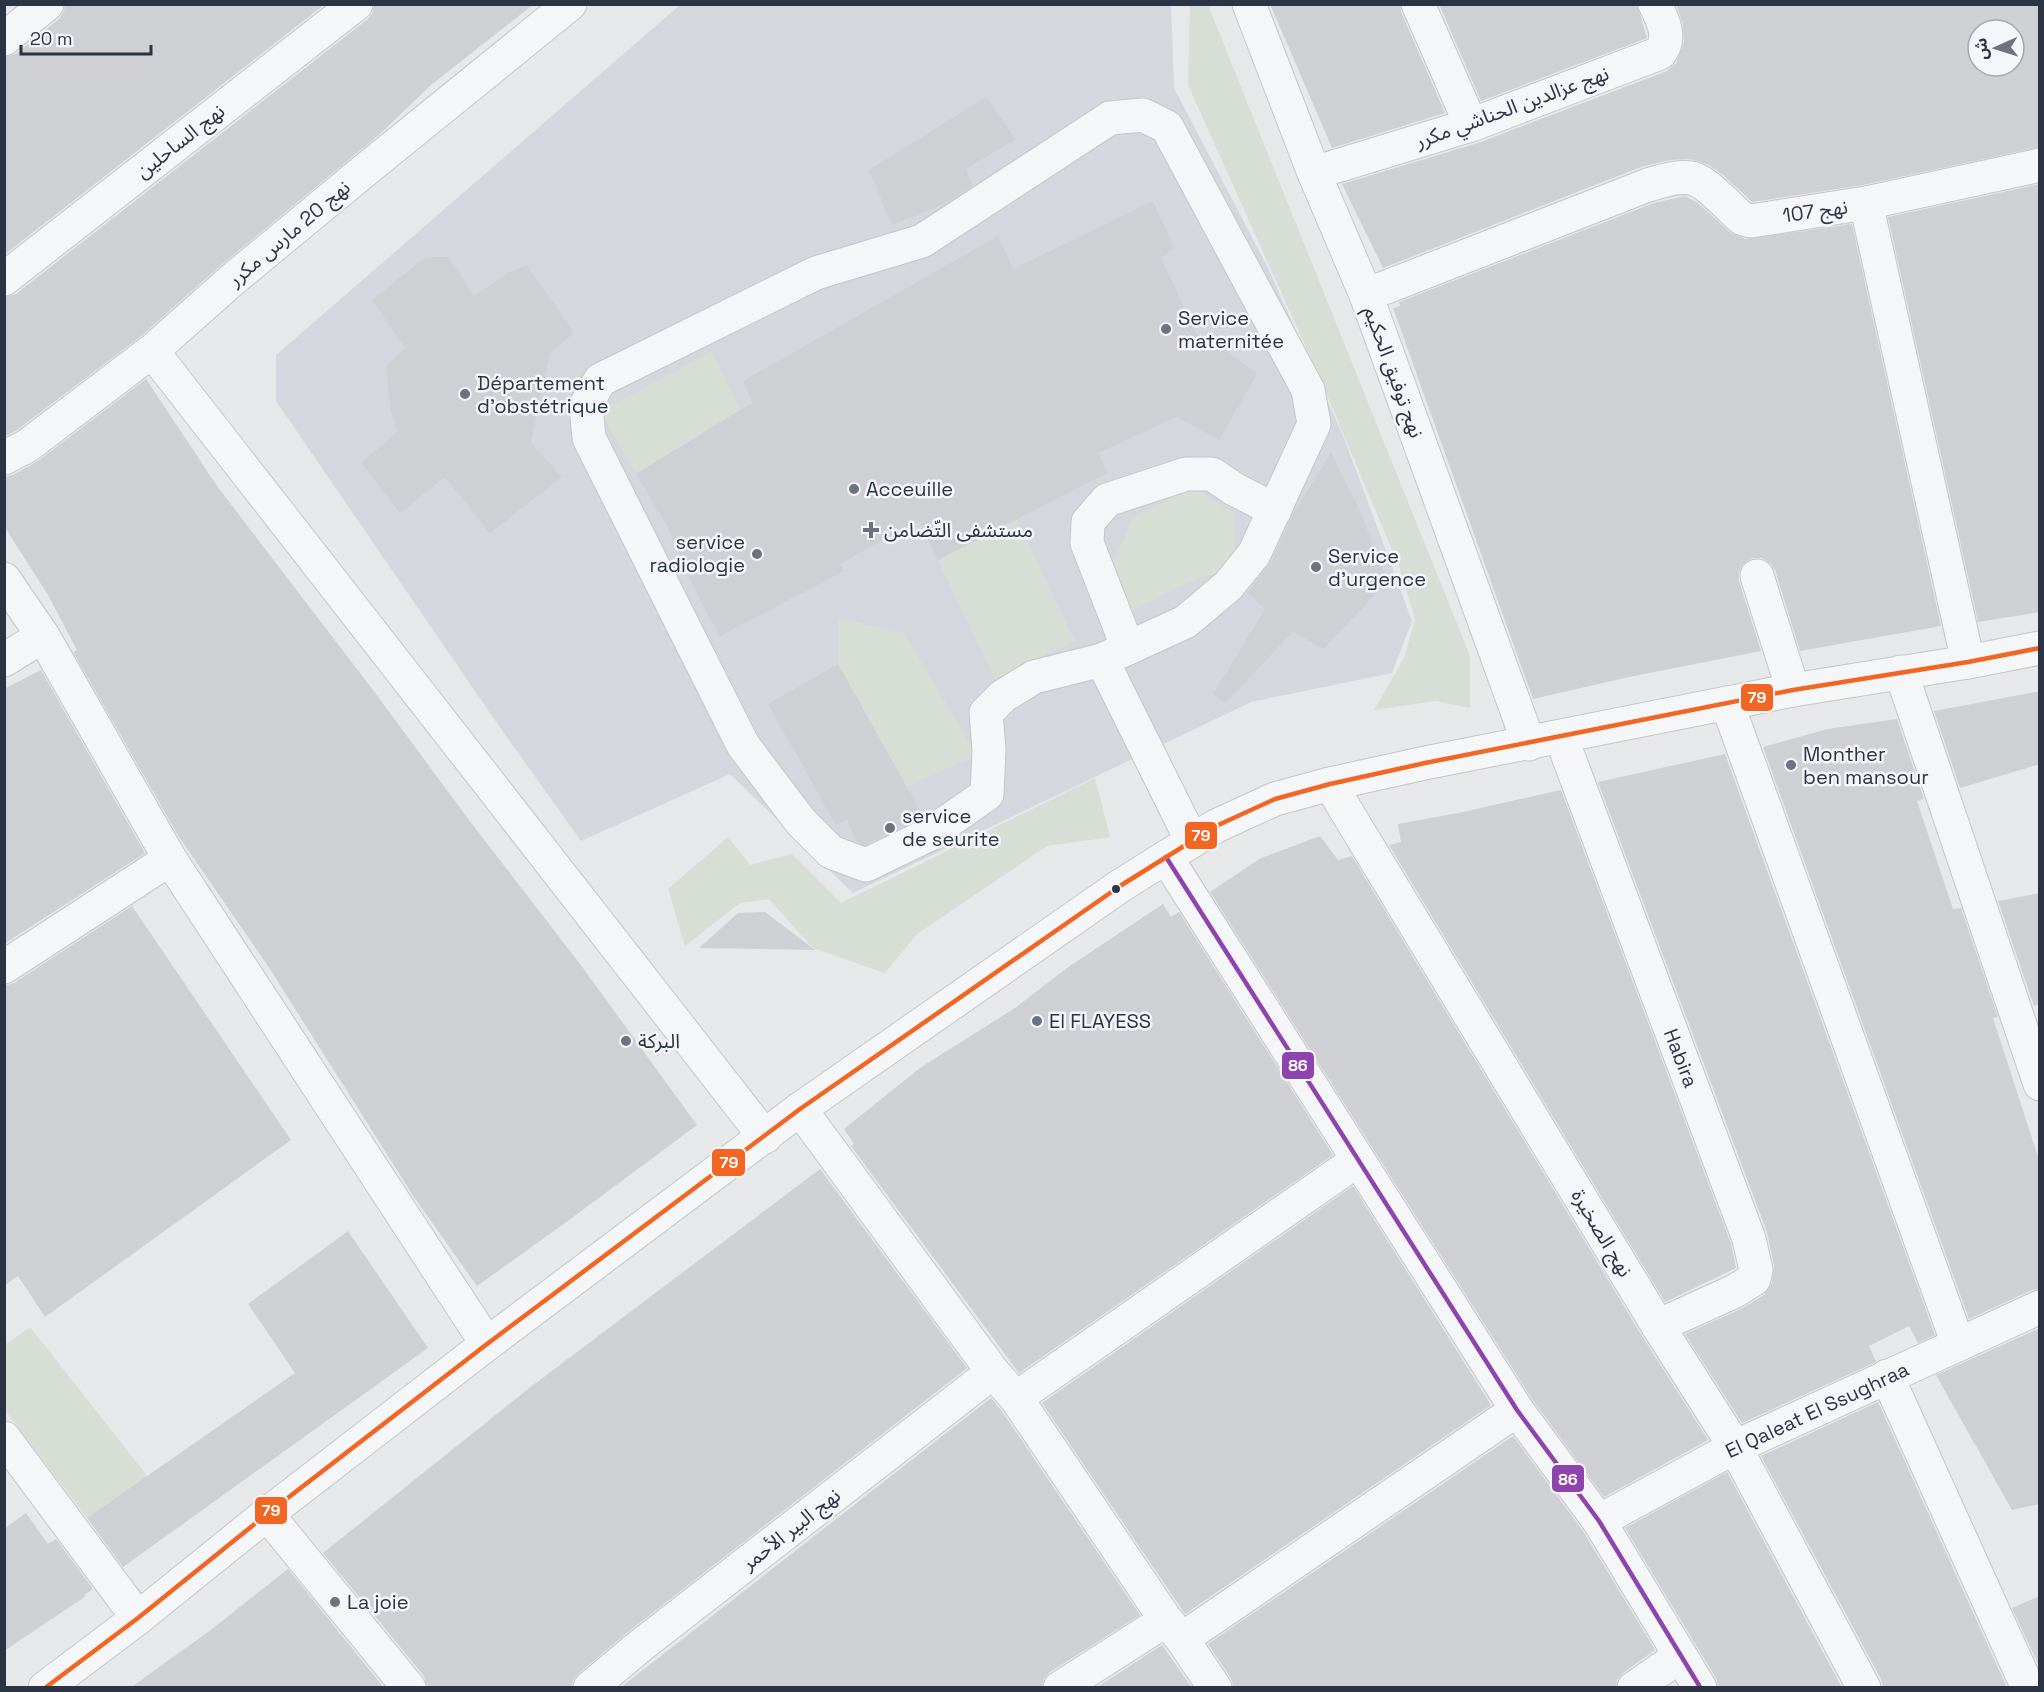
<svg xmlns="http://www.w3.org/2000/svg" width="2044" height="1692" viewBox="0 0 2044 1692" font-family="'Space Grotesk','Noto Sans Arabic',sans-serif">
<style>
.built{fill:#d4d7dd}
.green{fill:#d6ded6}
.building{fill:#ced0d3;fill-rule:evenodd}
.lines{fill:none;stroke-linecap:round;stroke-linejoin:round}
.minor-casing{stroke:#c4c6c8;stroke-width:35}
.minor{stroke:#f5f6f7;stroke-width:33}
.bus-1-casing{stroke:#f4f6f9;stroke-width:9}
.bus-2-casing{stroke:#f4f6f9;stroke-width:9}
.bus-1{stroke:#8e44ad;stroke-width:4.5}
.bus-2{stroke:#f26522;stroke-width:4.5}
.poi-dot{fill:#6c737f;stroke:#f4f6f9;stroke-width:2}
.bus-dot{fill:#2b3445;stroke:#f4f6f9;stroke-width:2}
.labels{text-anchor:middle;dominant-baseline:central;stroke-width:5;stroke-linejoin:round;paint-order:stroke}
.street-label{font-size:20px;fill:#2b3445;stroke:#f4f6f9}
.poi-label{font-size:20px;fill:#2b3445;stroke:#f4f6f9;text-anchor:start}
.line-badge{stroke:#f4f6f9;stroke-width:2}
.badge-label{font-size:16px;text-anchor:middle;font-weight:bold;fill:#fff}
</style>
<rect width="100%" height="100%" fill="#e6e8ea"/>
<path class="built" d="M 680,5 L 1171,5 L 1174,88 L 1267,266 L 1344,438 L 1412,621 L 1392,673 L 1251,702 L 853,893 L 730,774 L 581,841 L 492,716 L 276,401 L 276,355 Z"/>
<g class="green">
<path d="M 1190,5 L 1208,5 L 1470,656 L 1470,708 L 1436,701 L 1374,710 L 1404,658 L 1415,619 L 1400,569 L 1322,383 L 1188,85 Z"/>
<path d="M 712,352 L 740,410 L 636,474 L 600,411 Z"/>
<path d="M 1193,487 L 1235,513 L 1235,566 L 1176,588 L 1131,612 L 1110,570 L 1133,518 Z"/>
<path d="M 1017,520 L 1075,641 L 996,680 L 937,559 Z"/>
<path d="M 838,618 L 904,633 L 977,755 L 906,787 L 838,664 Z"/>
<path d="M 1095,778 L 1110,837 L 1047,846 L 917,934 L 885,973 L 813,948 L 769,899 L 740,903 L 685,946 L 668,889 L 728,837 L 750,865 L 792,854 L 841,903 Z"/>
<path d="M 30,1327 L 148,1477 L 87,1518 L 5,1410 L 5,1345 Z"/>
</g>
<g class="building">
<path d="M 65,4 L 325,4 L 4,255 L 4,57 L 16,54 L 59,19 L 64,11 Z"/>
<path d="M 374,4 L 534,4 L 431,85 L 380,134 L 220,266 L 140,337 L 17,430 L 4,437 L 4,297 L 16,294 L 368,19 L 373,12 Z"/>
<path d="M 1270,4 L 1400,4 L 1401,12 L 1445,113 L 1332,148 Z"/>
<path d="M 1439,4 L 1637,4 L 1647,38 L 1481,101 Z"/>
<path d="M 1676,4 L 2040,4 L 2040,147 L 1863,185 L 1752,202 L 1723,175 L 1709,165 L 1690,159 L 1670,160 L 1641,167 L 1383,268 L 1342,184 L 1478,143 L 1667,71 L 1676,63 L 1684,42 L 1683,24 ZM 1978,30 L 2014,30 L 2014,66 L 1978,66 Z"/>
<path d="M 986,97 L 1016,139 L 966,169 L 973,185 L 948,202 L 892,225 L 869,170 Z"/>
<path d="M 2040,184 L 2040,612 L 1978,622 L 1888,217 Z"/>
<path d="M 1685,196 L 1698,203 L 1731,233 L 1746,239 L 1852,224 L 1941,626 L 1800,651 L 1775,570 L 1770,563 L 1762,558 L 1752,558 L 1743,564 L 1739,573 L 1739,581 L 1761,651 L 1629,677 L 1533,699 L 1393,308 L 1400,306 L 1399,302 L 1654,203 Z"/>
<path d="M 1153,201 L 1174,248 L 1161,258 L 1196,333 L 1227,351 L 1257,374 L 1219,440 L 1177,417 L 1098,453 L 1107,473 L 938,560 L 919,520 L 840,564 L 844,571 L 720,636 L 698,596 L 667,526 L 636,474 L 752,403 L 743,381 L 998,236 L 1013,269 Z"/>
<path d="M 426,257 L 448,257 L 474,296 L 509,272 L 527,265 L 574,333 L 550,352 L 531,443 L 562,477 L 490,533 L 445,477 L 400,513 L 361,463 L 397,432 L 390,406 L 386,366 L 405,348 L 372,300 Z"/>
<path d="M 146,379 L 217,486 L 373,690 L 472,824 L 580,964 L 697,1125 L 565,1223 L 477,1286 L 414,1197 L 268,966 L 179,837 L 73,652 L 77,650 L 48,595 L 4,526 L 4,477 L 13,475 L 38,461 Z"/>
<path d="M 1331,453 L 1356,502 L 1388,581 L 1323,649 L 1293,632 L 1225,703 L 1213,694 L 1265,609 L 1247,593 L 1271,562 L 1294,512 Z"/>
<path d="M 838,664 L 923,816 L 865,845 L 856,841 L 847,819 L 836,825 L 768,704 Z"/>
<path d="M 41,670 L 145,853 L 4,944 L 4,689 Z"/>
<path d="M 2040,691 L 2040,764 L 1960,788 L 1934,711 Z"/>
<path d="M 1897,719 L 1924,799 L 1917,801 L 1953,909 L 1961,908 L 1998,1017 L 1993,1018 L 2040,1163 L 2040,1289 L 2032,1290 L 1969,1319 L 1763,747 L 1828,729 Z"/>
<path d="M 1725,754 L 1935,1335 L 1918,1343 L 1909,1326 L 1869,1346 L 1876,1362 L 1742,1423 L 1685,1334 L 1743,1308 L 1764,1295 L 1772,1283 L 1774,1266 L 1767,1232 L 1598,782 Z"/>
<path d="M 1561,790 L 1731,1244 L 1736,1268 L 1665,1302 L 1389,845 L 1401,842 L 1398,824 L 1463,812 Z"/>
<path d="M 1320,836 L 1338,860 L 1352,856 L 1642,1336 L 1708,1440 L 1604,1497 L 1532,1399 L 1210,892 L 1261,858 Z"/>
<path d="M 2040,893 L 2040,1004 L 2034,1006 L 1998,901 Z"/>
<path d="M 1163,904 L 1171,917 L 1179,912 L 1333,1155 L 1019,1373 L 851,1146 L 854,1144 L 844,1129 L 920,1068 L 1015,1008 L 1067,968 Z"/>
<path d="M 132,906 L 291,1140 L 45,1317 L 18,1276 L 4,1286 L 4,986 L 14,983 Z"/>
<path d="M 765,912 L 815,950 L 699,948 L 738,913 Z"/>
<path d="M 820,1169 L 967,1368 L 628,1632 L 578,1674 L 573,1681 L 572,1688 L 427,1688 L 424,1676 L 323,1553 L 528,1389 Z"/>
<path d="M 1353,1186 L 1491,1405 L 1185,1614 L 1042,1403 Z"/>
<path d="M 348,1231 L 428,1348 L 123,1567 L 87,1518 L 295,1373 L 248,1304 Z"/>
<path d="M 2040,1328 L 2040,1504 L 2012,1510 L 1936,1375 Z"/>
<path d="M 991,1398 L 1001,1410 L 1140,1615 L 1050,1672 L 1044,1679 L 1041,1688 L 620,1688 Z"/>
<path d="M 1878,1402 L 2007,1688 L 1883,1688 L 1881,1679 L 1761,1456 Z"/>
<path d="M 1513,1436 L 1583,1531 L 1655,1650 L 1623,1673 L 1617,1680 L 1616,1688 L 1234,1688 L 1231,1678 L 1208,1644 Z"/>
<path d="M 1727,1472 L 1842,1688 L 1719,1688 L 1716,1678 L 1625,1528 Z"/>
<path d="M 26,1513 L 48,1544 L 56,1539 L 93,1589 L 84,1595 L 86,1596 L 4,1651 L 4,1529 Z"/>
<path d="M 288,1569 L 384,1688 L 130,1688 L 208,1632 Z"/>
<path d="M 2040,1596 L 2040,1668 L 2012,1608 Z"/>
<path d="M 1162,1645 L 1192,1688 L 1096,1688 Z"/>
</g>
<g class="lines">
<defs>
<g id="minor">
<path d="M 1249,4 L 1314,173 L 1366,295 L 1529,744"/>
<path d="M 1418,4 L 1471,125"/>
<path d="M 4,39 L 47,4"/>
<path d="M 1314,173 L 1471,125 L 1660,53 C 1672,38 1663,20 1655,4"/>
<path d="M 1866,203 L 1968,662"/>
<path d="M 4,279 L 356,4"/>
<path d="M 1366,295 L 1648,185 C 1663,181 1684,173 1699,181 C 1714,189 1729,208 1743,219 L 1751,221 L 1866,203 L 2040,165"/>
<path d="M 152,351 L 765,1137"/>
<path d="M 4,458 L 27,446 L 152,351 L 232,280 L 364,171 L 570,4"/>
<path d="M 1757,576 L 1793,690"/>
<path d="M 4,579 L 43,636 L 170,859 L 487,1344"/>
<path d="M 1128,648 L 1087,543 L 1088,522 L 1107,500 L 1186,474 L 1212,474 L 1234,489 L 1275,510"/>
<path d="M 4,660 L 43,636"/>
<path d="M 1102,660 L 1034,677 L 1003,696 L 986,713 L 989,750 L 987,794 L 930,834 L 866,865 L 831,852 L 801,822 L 743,745 L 589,438 L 586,405 L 600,380 L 816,273 L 922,241 L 1110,118 L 1143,115 L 1167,127 L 1308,390 L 1314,424 L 1254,554 L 1228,586 L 1185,622 L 1102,660 L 1192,841"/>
<path d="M 1901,672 L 2040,1084"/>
<path d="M 1727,703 L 1958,1344"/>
<path d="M 1561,737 L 1749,1239 L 1756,1270 L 1754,1279 L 1735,1291 L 1658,1326"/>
<path d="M 1330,784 L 1658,1326 L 1735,1447 L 1864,1688"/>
<path d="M 1166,857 L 1517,1410 L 1599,1521 L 1700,1688"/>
<path d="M 4,967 L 170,859"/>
<path d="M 800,1109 L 993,1372 L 1016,1398 L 1166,1620 L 1182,1639 L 1215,1688"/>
<path d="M 1887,1376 L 2028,1688"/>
<path d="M 1016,1398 L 1358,1160"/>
<path d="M 4,1438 L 138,1618"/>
<path d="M 267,1514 L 409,1688"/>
<path d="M 1599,1521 L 1735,1447 L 2040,1307"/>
<path d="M 1182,1639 L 1517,1410"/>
<path d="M 45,1688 L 138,1618 L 267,1514 L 487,1344 L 800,1109 L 1120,886 L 1216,826 L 1275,799 L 1330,784 L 1425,763 L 1793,690 L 1968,662 L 2040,648"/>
<path d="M 590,1688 L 640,1646 L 993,1372"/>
<path d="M 1060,1688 L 1166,1620"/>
<path d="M 1634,1688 L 1680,1656"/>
</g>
</defs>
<use href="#minor" class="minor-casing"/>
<use href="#minor" class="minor"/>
<defs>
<path id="bus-1" d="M 1166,857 L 1517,1410 L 1599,1521 L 1700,1687"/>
<path id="bus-2" d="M 45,1688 L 138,1618 L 267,1514 L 487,1344 L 800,1109 L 1120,886 L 1216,826 L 1275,799 L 1330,784 L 1425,763 L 1793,690 L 1968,662 L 2040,648"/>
</defs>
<use href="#bus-1" class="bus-1-casing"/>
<use href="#bus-2" class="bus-2-casing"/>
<use href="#bus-1" class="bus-1"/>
<use href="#bus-2" class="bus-2"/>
</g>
<g class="poi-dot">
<circle cx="1166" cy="329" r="6"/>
<circle cx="465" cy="394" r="6"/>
<circle cx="854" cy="489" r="6"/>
<path d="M868 521h6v6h6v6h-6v6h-6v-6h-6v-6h6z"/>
<circle cx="757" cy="554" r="6"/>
<circle cx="1316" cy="567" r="6"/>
<circle cx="1791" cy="765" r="6"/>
<circle cx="890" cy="828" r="6"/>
<circle cx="1037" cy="1021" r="6"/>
<circle cx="626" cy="1041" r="6"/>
<circle cx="335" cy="1602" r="6"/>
</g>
<circle class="bus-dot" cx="1116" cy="889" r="5"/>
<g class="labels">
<g class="street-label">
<text transform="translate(1512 107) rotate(-20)">نهج عزالدين الحناشي مكرر</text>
<text transform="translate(180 141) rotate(-38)">نهج الساحلين</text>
<text transform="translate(1815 211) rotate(-8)">نهج 107</text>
<text transform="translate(289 233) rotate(-40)">نهج 20 مارس مكرر</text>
<text transform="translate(1394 372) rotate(70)">نهج توفيق الحكيم</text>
<text transform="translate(1681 1058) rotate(69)">Habira</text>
<text transform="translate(1602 1233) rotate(59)">نهج الصخيرة</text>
<text transform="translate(1817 1410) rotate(-25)">El Qaleat El Ssughraa</text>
<text transform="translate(791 1529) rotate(-38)">نهج البير الأحمر</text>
</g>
<g class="poi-label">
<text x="1178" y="318">Service<tspan x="1178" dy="23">maternitée</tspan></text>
<text x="477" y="383">Département<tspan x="477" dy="23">d'obstétrique</tspan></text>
<text x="866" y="489">Acceuille</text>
<text x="884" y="530">مستشفى التّضامن</text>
<text x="745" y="542" text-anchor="end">service<tspan x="745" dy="23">radiologie</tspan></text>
<text x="1328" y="556">Service<tspan x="1328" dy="23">d'urgence</tspan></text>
<text x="1803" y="754">Monther<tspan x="1803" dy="23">ben mansour</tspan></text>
<text x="902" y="816">service<tspan x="902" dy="23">de seurite</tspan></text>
<text x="1049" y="1021">El FLAYESS</text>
<text x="638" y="1041">البركة</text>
<text x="347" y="1602">La joie</text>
</g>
</g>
<g class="line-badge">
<rect x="1740" y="683" width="34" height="29" rx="6" fill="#f26522"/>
<rect x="1184" y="821" width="34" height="29" rx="6" fill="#f26522"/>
<rect x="1281" y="1051" width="34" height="29" rx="6" fill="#8e44ad"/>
<rect x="711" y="1148" width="35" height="29" rx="6" fill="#f26522"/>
<rect x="1551" y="1464" width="34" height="29" rx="6" fill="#8e44ad"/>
<rect x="254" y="1496" width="34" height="29" rx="6" fill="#f26522"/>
</g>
<g class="badge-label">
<text x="1757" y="703">79</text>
<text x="1201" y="841">79</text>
<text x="1298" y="1071">86</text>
<text x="729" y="1168">79</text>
<text x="1568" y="1485">86</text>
<text x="271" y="1516">79</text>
</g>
<rect width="2044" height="1692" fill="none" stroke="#2b3445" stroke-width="12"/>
<g transform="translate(1996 48) rotate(267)"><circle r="28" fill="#f4f6f9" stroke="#a4a8b1" stroke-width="1.5"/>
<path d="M0-4.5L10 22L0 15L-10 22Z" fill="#6c737f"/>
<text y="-9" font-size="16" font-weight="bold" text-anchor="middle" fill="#2b3445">ش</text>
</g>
<path d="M21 45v9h130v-9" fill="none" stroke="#2b3445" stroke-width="3"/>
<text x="30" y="45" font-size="18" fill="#2b3445" stroke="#f4f6f9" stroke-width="4.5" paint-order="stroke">20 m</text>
</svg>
